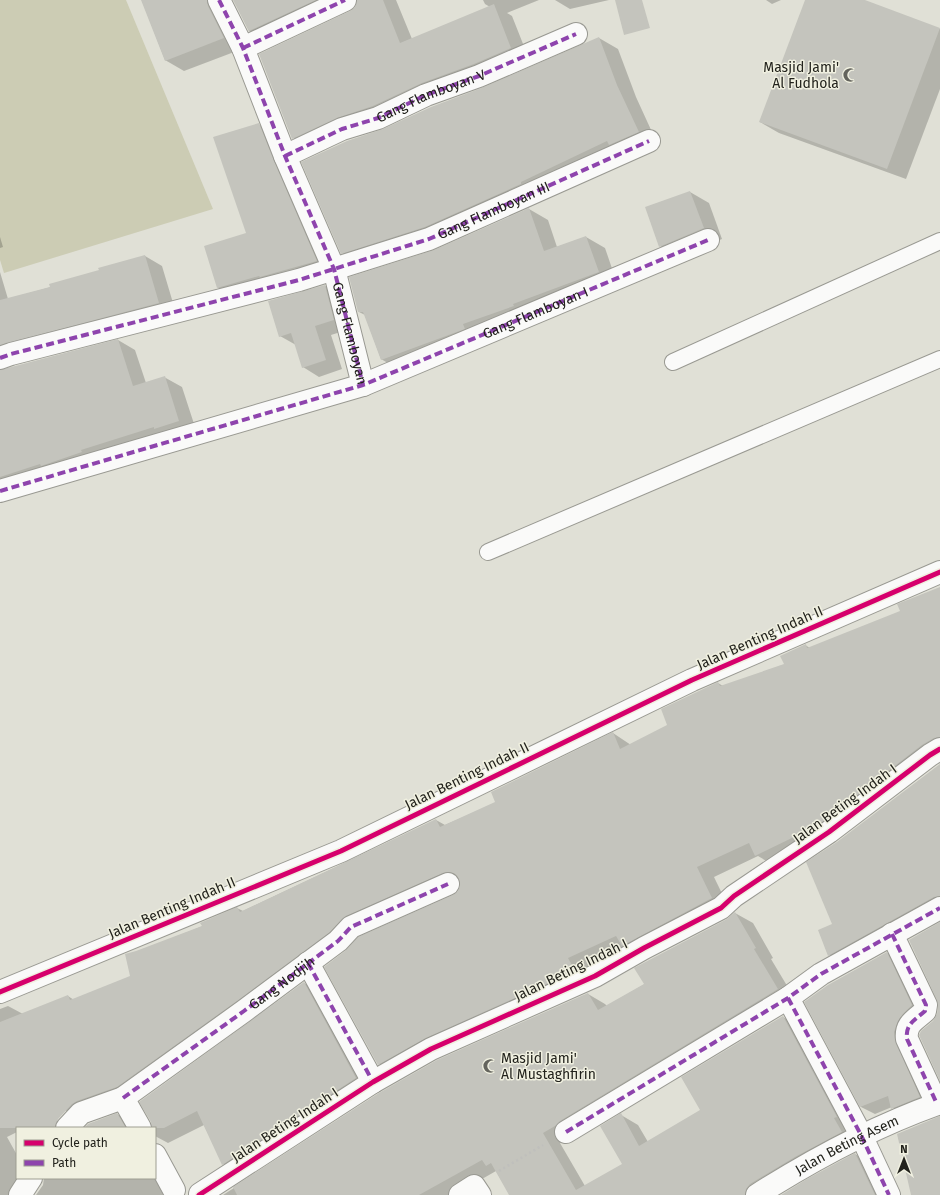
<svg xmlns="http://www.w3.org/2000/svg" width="940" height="1195" viewBox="0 0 940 1195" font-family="'Fira Sans',sans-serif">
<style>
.green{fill:#ccccb4}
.shadow{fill:#0003}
.building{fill:#c4c4bd}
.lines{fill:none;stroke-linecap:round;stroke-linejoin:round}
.service-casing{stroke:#999992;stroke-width:18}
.minor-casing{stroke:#999992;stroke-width:24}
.path{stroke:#bfbfbc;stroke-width:2.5;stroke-dasharray:2 3;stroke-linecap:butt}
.service{stroke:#fafaf9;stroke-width:16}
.minor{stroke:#fafaf9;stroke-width:22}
.quiet{stroke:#8e44ad;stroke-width:4;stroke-dasharray:8 4;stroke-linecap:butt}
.cycleway-casing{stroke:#f0f0e0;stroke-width:8}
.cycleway{stroke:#d6006c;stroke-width:5}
.labels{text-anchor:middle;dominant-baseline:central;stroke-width:3;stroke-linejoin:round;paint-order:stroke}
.poi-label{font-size:14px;fill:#22221c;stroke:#f0f0e0;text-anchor:end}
.street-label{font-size:14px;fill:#22221c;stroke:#f0f0e0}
</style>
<rect width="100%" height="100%" fill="#e0e0d6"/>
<path class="green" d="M 0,0 L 126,0 L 213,209 L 4,273 L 0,260 Z"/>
<g class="shadow">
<path d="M 142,0 L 231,0 L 242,49 L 184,71 L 165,60 Z"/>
<path d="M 234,0 L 356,0 L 268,41 L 249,31 Z"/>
<path d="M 358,0 L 396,0 L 412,39 L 490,7 L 485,4 L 483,0 L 539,0 L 507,13 L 512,16 L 529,59 L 311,149 L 293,138 L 356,8 Z"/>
<path d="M 555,0 L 609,0 L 570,9 Z"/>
<path d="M 766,0 L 781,0 L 772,4 Z"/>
<path d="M 806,0 L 862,0 L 940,29 L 940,89 L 906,179 L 779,133 L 760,122 Z"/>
<path d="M 599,38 L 618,49 L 636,97 L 657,143 L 361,264 L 342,253 L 384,130 L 484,88 Z"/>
<path d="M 258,124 L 277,134 L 335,272 L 237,298 L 218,288 L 247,233 Z"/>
<path d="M 690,192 L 709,203 L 722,239 L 679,257 L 660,246 Z"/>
<path d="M 529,209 L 548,220 L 557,247 L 586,237 L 605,248 L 617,283 L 400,370 L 381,359 L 365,315 L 359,312 L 434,251 Z"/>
<path d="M 0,237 L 3,247 L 0,248 Z"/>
<path d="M 145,256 L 162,266 L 176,313 L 5,366 L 5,371 L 118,340 L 135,350 L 146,383 L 164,377 L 182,387 L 196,430 L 0,491 L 0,272 L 8,299 L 51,287 Z"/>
<path d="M 325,286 L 341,295 L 350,329 L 331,335 L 342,369 L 319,377 L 303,367 L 296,345 L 280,336 Z"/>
<path d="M 940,588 L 940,755 L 773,865 L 758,856 L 714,877 L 729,908 L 628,948 L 584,968 L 592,981 L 396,1074 L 379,1064 L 454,896 L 459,892 L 461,882 L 363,925 L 83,1121 L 65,1110 L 25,1128 L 17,1128 L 17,1132 L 7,1137 L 17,1155 L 17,1178 L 30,1178 L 29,1195 L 0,1195 L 0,1009 L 8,1006 L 23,1014 L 68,996 L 74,1000 L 131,977 L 137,952 L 203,926 L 237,908 L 243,911 L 436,820 L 445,825 L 496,803 L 613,733 L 631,745 L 668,726 L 718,683 L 723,686 L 785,665 L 805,645 L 810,648 L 901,612 Z"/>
<path d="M 940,767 L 940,914 L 847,965 L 829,955 L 833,925 L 837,843 Z"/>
<path d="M 735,913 L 753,923 L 773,958 L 771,959 L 795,999 L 560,1143 L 585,1186 L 624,1164 L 621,1115 L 638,1125 L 648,1142 L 702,1111 L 783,1017 L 800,1027 L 854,1127 L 767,1195 L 510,1195 L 496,1171 L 454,1195 L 223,1195 L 380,1094 L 588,994 L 605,1004 L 607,1006 L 645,984 Z"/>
<path d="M 887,953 L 900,961 L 925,1013 L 911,1028 L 933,1105 L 905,1116 L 892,1107 L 875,1114 L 861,1107 L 805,1002 Z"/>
<path d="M 304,983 L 320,992 L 372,1087 L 239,1173 L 223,1164 L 204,1125 L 168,1143 L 155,1136 L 155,1128 L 153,1128 Z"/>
<path d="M 117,1114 L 135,1124 L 137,1128 L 85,1128 Z"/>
<path d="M 855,1154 L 872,1164 L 887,1195 L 783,1195 Z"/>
<path d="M 44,1178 L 155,1178 L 174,1195 L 36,1195 L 43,1185 Z"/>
</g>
<g class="building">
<path d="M 141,0 L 207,0 L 208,6 L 224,38 L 165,61 Z"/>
<path d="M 233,0 L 316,0 L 249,31 Z"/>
<path d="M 357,0 L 383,0 L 400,43 L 494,4 L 511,48 L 474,64 L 422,83 L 373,106 L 337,118 L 292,139 L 259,54 L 350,11 L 355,7 Z"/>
<path d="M 615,0 L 642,0 L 650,28 L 624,35 Z"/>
<path d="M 805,0 L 865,0 L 940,28 L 887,169 L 759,122 Z"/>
<path d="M 599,37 L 617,85 L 639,132 L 609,145 L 607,141 L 521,182 L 521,184 L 425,227 L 341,254 L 301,162 L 347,141 L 383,129 L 431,107 L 484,87 Z"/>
<path d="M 259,123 L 274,161 L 317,261 L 260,277 L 259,276 L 217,288 L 204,246 L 246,233 L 213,137 Z"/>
<path d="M 690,191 L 704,228 L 659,247 L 645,207 Z"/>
<path d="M 529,208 L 544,251 L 586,236 L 599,272 L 513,304 L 514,306 L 463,324 L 465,329 L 381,360 L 363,312 L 358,312 L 349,277 L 434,250 Z"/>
<path d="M 145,255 L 159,303 L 0,345 L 0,300 L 50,287 L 49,284 L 99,270 L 98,268 Z"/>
<path d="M 325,285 L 334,320 L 315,326 L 326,360 L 302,368 L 291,333 L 279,337 L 268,301 Z"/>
<path d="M 118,339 L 133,386 L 165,376 L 179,421 L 154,429 L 154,427 L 81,450 L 82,452 L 41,466 L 40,464 L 0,477 L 0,370 Z"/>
<path d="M 940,587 L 940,737 L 934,738 L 922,745 L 822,822 L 797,839 L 796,836 L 755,856 L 749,843 L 697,867 L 712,898 L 622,946 L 616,936 L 568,958 L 575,971 L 426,1038 L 378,1065 L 324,967 L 345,951 L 358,937 L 453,895 L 458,891 L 460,886 L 459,879 L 455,874 L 450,872 L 443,873 L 346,916 L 330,932 L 237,1001 L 117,1087 L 77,1101 L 72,1104 L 58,1119 L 55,1128 L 0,1128 L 0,1022 L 68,995 L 70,1000 L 130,976 L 125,954 L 136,951 L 202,926 L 200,923 L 237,907 L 240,912 L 346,862 L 436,819 L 440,827 L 495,802 L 491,792 L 613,732 L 620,749 L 667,725 L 661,709 L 718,682 L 720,686 L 784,664 L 780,656 L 806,644 L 807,648 L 900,611 L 897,604 Z"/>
<path d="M 940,764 L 940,896 L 934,897 L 828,956 L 818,930 L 832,924 L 806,862 L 837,842 Z"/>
<path d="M 735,912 L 756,948 L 754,949 L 778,989 L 560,1121 L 555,1126 L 543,1133 L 576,1190 L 622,1164 L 600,1126 L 621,1113 L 639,1146 L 700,1110 L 681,1077 L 783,1016 L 837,1117 L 834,1118 L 842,1132 L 795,1157 L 750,1184 L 746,1189 L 745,1195 L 509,1195 L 491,1163 L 486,1166 L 482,1160 L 419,1195 L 237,1195 L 233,1187 L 379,1093 L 437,1060 L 588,993 L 598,1010 L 644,984 L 634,968 L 727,919 Z"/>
<path d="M 940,922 L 940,1081 L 919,1035 L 921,1031 L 933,1021 L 937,1014 L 938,1007 L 937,1000 L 909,940 Z"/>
<path d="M 887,952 L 912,1005 L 903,1014 L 898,1021 L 894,1032 L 895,1040 L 920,1097 L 891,1109 L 888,1096 L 860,1107 L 804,1002 L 828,985 Z"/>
<path d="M 304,982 L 356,1078 L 222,1165 L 197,1111 L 164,1128 L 152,1128 L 151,1122 L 139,1102 Z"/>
<path d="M 117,1113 L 126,1128 L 84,1128 L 88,1124 Z"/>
<path d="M 940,1116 L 940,1195 L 911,1195 L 897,1134 Z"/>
<path d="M 855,1153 L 875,1195 L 781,1195 L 807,1179 Z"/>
</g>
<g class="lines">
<defs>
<g id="service">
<path d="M 673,362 L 940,241"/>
<path d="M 488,552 L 940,359"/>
</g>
<g id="minor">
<path d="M 219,0 L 243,48 L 285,156 L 334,269 L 363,385"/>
<path d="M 243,48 L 345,0"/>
<path d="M 285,156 L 342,129 L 378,118 L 426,95 L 479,76 L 576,34"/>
<path d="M 0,358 L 11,354 L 299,280 L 429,239 L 649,141"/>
<path id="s1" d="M 0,491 L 363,385 L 708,240"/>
<path d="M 892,934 L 926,1005 L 925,1011 C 915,1020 905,1024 907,1039 L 937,1104"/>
<path d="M 308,963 L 373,1082"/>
<path d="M 0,992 L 341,851 L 692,680 L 940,572"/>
<path d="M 788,998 L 861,1135 L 889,1195"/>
<path d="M 123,1098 L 140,1128"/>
<path d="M 67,1128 L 81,1113 L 123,1098 L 244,1011 L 338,941 L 351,927 L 448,884"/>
<path d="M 566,1132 L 788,998 L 821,974 L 940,908"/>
<path d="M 155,1155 L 174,1190"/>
<path d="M 200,1194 L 373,1082 L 431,1049 L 595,976 L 644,948 L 721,908 L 734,896 L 829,832 L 930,755 L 940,749"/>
<path d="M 20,1195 L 31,1178"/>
<path d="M 460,1195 L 474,1186 L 480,1195"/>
<path id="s2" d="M 757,1195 C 815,1158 875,1126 940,1103"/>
</g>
</defs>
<use href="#service" class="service-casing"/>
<use href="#minor" class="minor-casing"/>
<path class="path" d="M 499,1171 L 543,1145"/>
<use href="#service" class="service"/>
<use href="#minor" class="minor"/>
<g class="quiet">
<path id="s3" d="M 219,0 L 243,48 L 285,156 L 334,269 L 363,385"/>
<path d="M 243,48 L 345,0"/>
<path id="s4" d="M 285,156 L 342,129 L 378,118 L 426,95 L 479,76 L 576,34"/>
<path id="s5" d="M 0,358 L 11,354 L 299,280 L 429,239 L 649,141"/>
<path d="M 0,491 L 363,385 L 708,240"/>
<path d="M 892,934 L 926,1005 L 925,1011 C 915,1020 905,1024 907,1039 L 937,1104"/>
<path d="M 308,963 L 373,1082"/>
<path d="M 788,998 L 861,1135 L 889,1195"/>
<path id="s6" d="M 123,1098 L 244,1011 L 338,941 L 351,927 L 448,884"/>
<path d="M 566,1132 L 788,998 L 821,974 L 940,908"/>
</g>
<defs>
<g id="cycleway">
<path d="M 0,992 L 341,851 L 692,680 L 940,572"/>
<path d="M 199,1195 L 373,1082 L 431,1049 L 595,976 L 644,948 L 721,908 L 734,896 L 829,832 L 930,755 L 940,749"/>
</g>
</defs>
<use href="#cycleway" class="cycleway-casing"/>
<use href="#cycleway" class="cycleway"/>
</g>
<defs>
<symbol id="mosque-bare" viewBox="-9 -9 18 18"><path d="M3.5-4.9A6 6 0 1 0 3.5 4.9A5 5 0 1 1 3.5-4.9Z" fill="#64645d" stroke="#f0f0e0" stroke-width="2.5" paint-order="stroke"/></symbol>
</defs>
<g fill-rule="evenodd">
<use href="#mosque-bare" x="840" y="65" width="20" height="20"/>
<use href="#mosque-bare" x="480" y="1056" width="20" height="20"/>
</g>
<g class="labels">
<g class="poi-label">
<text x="839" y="67">Masjid Jami'<tspan x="839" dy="16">Al Fudhola</tspan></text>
<text x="501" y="1058" text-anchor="start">Masjid Jami'<tspan x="501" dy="16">Al Mustaghfirin</tspan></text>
</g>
<g class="street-label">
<text stroke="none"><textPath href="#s4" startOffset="158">Gang Flamboyan V</textPath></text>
<text stroke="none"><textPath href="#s5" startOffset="516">Gang Flamboyan III</textPath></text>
<text stroke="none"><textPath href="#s1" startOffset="565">Gang Flamboyan I</textPath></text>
<text stroke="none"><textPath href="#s3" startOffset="359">Gang Flamboyan</textPath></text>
<text transform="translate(760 638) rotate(-24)">Jalan Benting Indah II</text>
<text transform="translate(467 776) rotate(-26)">Jalan Benting Indah II</text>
<text transform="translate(845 804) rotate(-36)">Jalan Beting Indah I</text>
<text transform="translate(172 908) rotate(-23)">Jalan Benting Indah II</text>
<text transform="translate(571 970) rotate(-26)">Jalan Beting Indah I</text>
<text stroke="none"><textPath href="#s6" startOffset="196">Gang Nodjih</textPath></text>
<text transform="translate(285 1125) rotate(-33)">Jalan Beting Indah I</text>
<text stroke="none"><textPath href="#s2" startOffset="103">Jalan Beting Asem</textPath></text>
</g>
</g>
<rect x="16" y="1127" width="140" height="52" fill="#f0f0e0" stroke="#9e9e92"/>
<rect x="24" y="1140" width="20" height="6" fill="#d6006c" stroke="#9e9e92"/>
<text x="52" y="1147" font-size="12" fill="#22221c">Cycle path</text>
<rect x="24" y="1160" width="20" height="6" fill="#8e44ad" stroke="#9e9e92"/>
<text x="52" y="1167" font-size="12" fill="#22221c">Path</text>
<g transform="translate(904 1159)" stroke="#f0f0e0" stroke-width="3" paint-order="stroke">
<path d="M0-3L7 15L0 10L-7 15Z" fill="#22221c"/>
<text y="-6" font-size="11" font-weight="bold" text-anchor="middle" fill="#22221c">N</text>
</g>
</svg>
